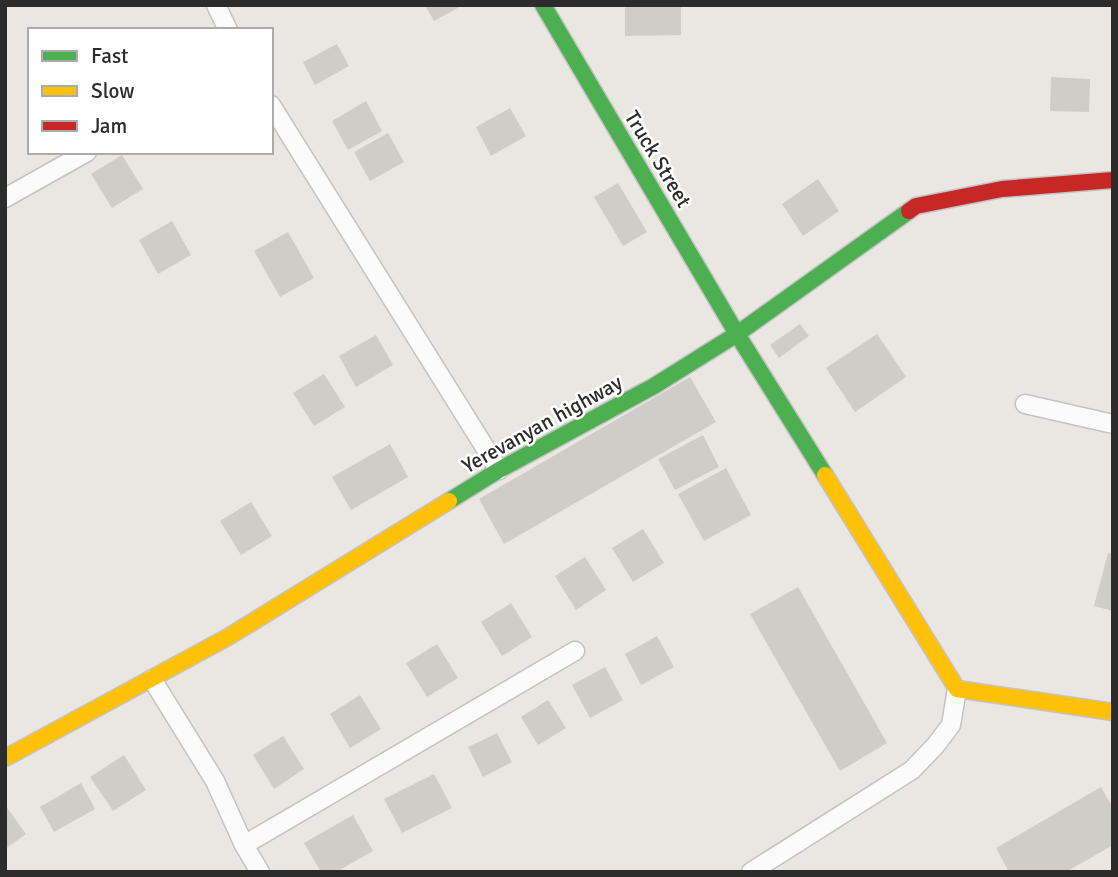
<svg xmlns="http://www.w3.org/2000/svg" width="1118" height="877" viewBox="0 0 1118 877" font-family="Signika,sans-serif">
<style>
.building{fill:#cfcdc8}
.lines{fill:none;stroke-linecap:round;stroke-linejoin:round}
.street-casing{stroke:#c4c3c3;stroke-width:21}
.fast-casing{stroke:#c4c3c3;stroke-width:19}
.slow-casing{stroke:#c4c3c3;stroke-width:19}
.jam-casing{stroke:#c4c3c3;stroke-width:19}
.street{stroke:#fcfbfb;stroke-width:18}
.fast{stroke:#4caf50;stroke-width:16}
.slow{stroke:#ffc107;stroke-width:16}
.jam{stroke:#c62828;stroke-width:16}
.labels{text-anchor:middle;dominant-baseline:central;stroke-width:5;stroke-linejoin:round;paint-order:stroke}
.street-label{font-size:21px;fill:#2c2c2c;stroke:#fff}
</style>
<rect width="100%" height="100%" fill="#eae7e2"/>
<g class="building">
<path d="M 425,5 L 463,5 L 434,21 Z"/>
<path d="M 625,5 L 681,5 L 681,35 L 625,36 Z"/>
<path d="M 337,44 L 349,66 L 315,85 L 303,62 Z"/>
<path d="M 1051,77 L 1090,79 L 1089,112 L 1050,111 Z"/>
<path d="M 366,101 L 382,131 L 348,150 L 332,121 Z"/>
<path d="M 510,108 L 526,136 L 491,156 L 476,127 Z"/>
<path d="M 388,133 L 404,162 L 370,181 L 354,152 Z"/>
<path d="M 122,155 L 143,189 L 112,208 L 91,174 Z"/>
<path d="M 818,179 L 839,211 L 803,236 L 782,204 Z"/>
<path d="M 618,183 L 647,232 L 623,246 L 594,197 Z"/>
<path d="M 172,221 L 191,255 L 158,274 L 139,240 Z"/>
<path d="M 288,232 L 314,278 L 280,297 L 254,251 Z"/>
<path d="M 800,324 L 809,336 L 779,358 L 770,345 Z"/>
<path d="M 877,334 L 906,377 L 855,412 L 826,368 Z"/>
<path d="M 376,335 L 393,365 L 356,387 L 339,356 Z"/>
<path d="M 324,374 L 345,407 L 314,426 L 293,393 Z"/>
<path d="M 690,377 L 716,422 L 504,544 L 479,499 Z"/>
<path d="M 703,435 L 719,467 L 675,490 L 658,459 Z"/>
<path d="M 390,444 L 408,477 L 351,510 L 332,477 Z"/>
<path d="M 726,468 L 751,515 L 704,541 L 678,494 Z"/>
<path d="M 251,502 L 272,536 L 241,555 L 220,521 Z"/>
<path d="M 643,529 L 664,563 L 633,582 L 612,548 Z"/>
<path d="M 1108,553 L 1113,554 L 1113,611 L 1094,606 Z"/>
<path d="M 585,557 L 606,590 L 576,610 L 555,576 Z"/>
<path d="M 798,587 L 887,743 L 840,771 L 750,614 Z"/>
<path d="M 511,603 L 532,637 L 502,656 L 481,622 Z"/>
<path d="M 657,636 L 674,667 L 641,685 L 625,654 Z"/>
<path d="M 437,644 L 458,678 L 427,697 L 406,663 Z"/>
<path d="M 605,667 L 623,700 L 590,718 L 572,685 Z"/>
<path d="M 360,695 L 381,729 L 350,748 L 330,714 Z"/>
<path d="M 548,700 L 566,728 L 538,745 L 521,717 Z"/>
<path d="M 497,733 L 512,762 L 483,777 L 468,747 Z"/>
<path d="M 283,736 L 304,769 L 274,789 L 253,755 Z"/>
<path d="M 124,755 L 146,790 L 113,811 L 90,777 Z"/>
<path d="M 434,774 L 452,808 L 402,833 L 384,799 Z"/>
<path d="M 81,783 L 95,809 L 54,832 L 40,807 Z"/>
<path d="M 1101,787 L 1113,808 L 1113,845 L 1066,872 L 1009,872 L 996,848 Z"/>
<path d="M 5,805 L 26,834 L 5,849 Z"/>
<path d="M 353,815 L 373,851 L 336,872 L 321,872 L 304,843 Z"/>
</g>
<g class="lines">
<defs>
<g id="street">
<path d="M 216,5 L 228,30"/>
<path d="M 271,105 L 499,470"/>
<path d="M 5,198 L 87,152"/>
<path d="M 1025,404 L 1113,424"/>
<path d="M 152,679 L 215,781 L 244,845 L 260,872"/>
<path d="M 244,845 L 575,651"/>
<path d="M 751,872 L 912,770 L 935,746 L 951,725 L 957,689"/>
</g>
<g id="fast">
<path d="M 543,5 L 737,334 L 825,475"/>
<path d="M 449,501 L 499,470 L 654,386 L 737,334 L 909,211"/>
</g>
<g id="slow">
<path d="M 825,475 L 957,689 L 1113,712"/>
<path d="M 5,758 L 228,637 L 449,501"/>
</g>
<path id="jam" d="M 909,211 L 916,206 L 1002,189 L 1113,180"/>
</defs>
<use href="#street" class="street-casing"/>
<use href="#fast" class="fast-casing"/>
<use href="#slow" class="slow-casing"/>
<use href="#jam" class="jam-casing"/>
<use href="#street" class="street"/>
<use href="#fast" class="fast"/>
<use href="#slow" class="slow"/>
<use href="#jam" class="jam"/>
</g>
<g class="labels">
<g class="street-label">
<text transform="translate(658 159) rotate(59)">Truck Street</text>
<text transform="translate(542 424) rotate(-29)">Yerevanyan highway</text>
</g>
</g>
<rect width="1118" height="877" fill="none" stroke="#2c2c2c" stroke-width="14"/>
<rect x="28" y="28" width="245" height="126" fill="#ffffff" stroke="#ababab" stroke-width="2"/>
<rect x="42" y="51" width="35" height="10" fill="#4caf50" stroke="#ababab" stroke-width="2"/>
<text x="91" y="63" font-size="21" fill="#2c2c2c">Fast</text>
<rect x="42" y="86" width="35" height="10" fill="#ffc107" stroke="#ababab" stroke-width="2"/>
<text x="91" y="98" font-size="21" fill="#2c2c2c">Slow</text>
<rect x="42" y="121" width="35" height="10" fill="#c62828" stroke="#ababab" stroke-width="2"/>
<text x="91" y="133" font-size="21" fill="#2c2c2c">Jam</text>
</svg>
